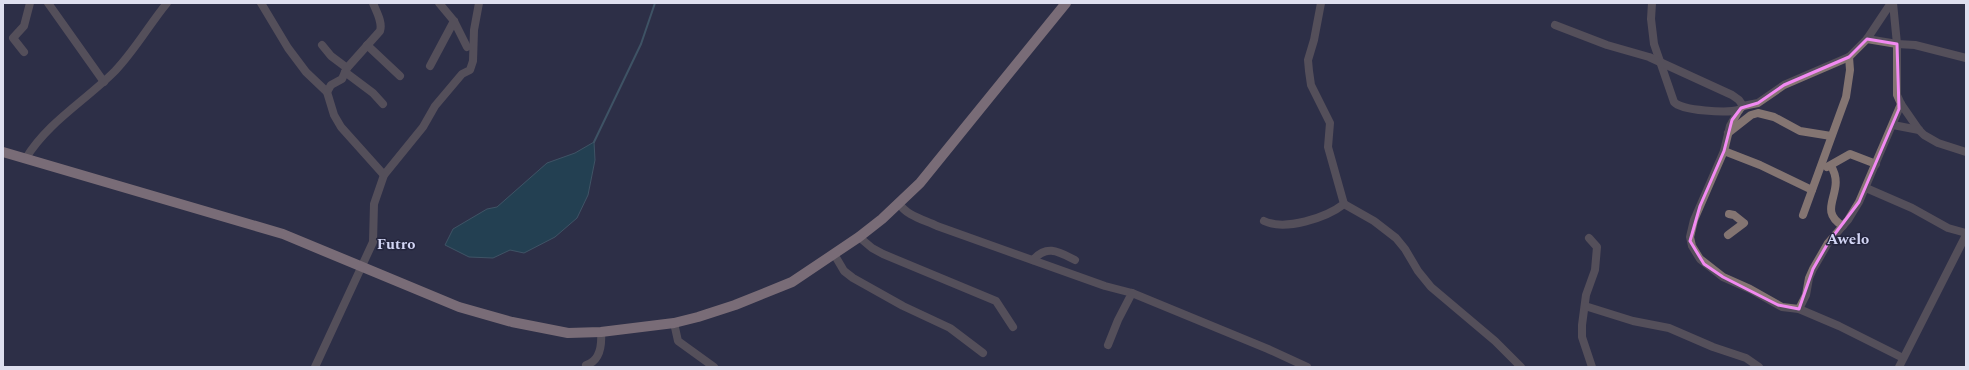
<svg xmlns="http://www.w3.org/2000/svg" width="1969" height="370" viewBox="0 0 1969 370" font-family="Spectral,serif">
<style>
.water{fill:#18555f;stroke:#537e8a}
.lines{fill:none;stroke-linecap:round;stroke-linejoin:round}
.stream{stroke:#537e8a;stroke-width:2}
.minor{stroke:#847572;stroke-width:8}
.tertiary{stroke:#847572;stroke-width:8}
.primary{stroke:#d6b7b1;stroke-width:10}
.marked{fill:none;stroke:#f28af2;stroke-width:3;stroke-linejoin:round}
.labels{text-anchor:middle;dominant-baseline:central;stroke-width:3;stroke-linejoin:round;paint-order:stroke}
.quarter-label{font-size:15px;font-weight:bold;fill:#d3d6f5;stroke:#24253d}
</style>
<rect width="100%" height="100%" fill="#2e2f47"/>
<path class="water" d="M 594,142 L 595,160 L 588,195 L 577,218 L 555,237 L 524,253 L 510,250 L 493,258 L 469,257 L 445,245 L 453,229 L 487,209 L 497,207 L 547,163 L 575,153 Z"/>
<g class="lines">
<path class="stream" d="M 594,142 L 641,44 L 655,3"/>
<g class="minor">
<path d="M 48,3 L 104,82"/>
<path d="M 261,3 L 288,48 L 306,72 L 327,92 L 334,115 L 341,127 L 384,175"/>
<path d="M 439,3 L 454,21 L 467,47"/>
<path d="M 1652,3 L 1651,19 L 1654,44 L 1674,102 C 1682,111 1727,113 1739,110"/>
<path d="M 1891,3 L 1867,39 L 1849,57 L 1784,85 L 1758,103 L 1743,106 L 1739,110 L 1730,126 L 1724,151 L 1694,220 L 1690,237 L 1692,246 L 1700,259 L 1723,277 L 1750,289 L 1782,307 L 1799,309 L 1839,326 L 1903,358"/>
<path d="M 1893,3 L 1897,44 L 1915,45 L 1966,58"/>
<path d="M 1555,25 L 1607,45 L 1649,57 L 1732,95 L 1739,100 L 1743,106"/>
<path d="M 1867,39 L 1897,44 L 1897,95 L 1901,104 L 1919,130 L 1924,135 L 1938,143 L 1966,152"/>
<path d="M 322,45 L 331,56 L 347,68"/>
<path d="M 367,45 L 400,76"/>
<path d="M 24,52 L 13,38 L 24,26 L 30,3"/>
<path d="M 430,66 L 454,21"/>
<path d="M 345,72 L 373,93 L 383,104"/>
<path d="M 327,92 L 331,85 L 342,79 L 347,68 L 380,31 C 383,22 376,11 373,3"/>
<path d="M 1893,125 L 1919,130"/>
<path d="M 1728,133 L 1751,115 L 1758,113 L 1774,117 L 1800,131 L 1831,136"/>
<path d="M 1724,151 L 1760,165 L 1812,190"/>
<path d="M 26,158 C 48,122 85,101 115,71 C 135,50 149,25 167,3"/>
<path d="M 1831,166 C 1847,192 1815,209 1843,226"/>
<path d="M 1827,167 L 1850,154 L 1876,164"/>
<path d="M 1866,188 L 1912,208 L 1948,228 L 1966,233"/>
<path d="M 899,203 C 906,216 925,220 937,226 L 1105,286 L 1132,293 L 1118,320 L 1108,345"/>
<path d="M 1344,204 L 1374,221 L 1396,238 L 1405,249 L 1418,271 L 1431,287 L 1495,341 L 1521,367"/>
<path d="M 1803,215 L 1846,97 L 1850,70 L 1849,57"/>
<path d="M 1264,221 C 1285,231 1326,218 1344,204 L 1328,147 L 1330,123 L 1311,85 L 1309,71 L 1308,60 L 1314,40 L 1321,3"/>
<path d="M 1728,235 L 1744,223 L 1734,215 L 1729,214"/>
<path d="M 859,237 L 872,248 L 883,254 L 996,301 L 1013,327"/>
<path d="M 1589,238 L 1597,247 L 1595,270 L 1586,295 L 1582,325 L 1582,337 L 1592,367"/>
<path d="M 834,254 L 844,271 L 853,278 L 903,306 L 950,328 L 983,353"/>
<path d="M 1033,260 C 1047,244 1059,252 1075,260"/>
<path d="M 1132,293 L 1268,349 L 1307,367"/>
<path d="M 1585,306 L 1633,321 L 1669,328 L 1713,347 L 1746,358 L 1759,367"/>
<path d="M 1799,309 L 1806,295 L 1809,278 L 1813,269 L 1828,243 L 1848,220 L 1859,202 L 1901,104"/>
<path d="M 674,323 L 678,341 L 714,367"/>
<path d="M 315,367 L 373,242 L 374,204 L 384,175 L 423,127 L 435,106 L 462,74 L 470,70 L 473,61 L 474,30 L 479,3"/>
<path d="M 588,367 L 586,365 C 600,361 602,346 601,332"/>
</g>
<path class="tertiary" d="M 1899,367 L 1966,235"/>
<path class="primary" d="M 3,152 L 283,234 L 459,307 L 512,322 L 568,333 L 601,332 L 674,323 L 698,317 L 735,305 L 792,282 L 859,237 L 882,219 L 920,183 L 1066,3"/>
</g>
<path d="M0 0H1969V370H0ZM 1867,39 L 1897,44 L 1899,109 L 1859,202 L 1828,243 L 1813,269 L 1799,309 L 1778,305 L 1723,277 L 1704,264 L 1690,241 L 1700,206 L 1724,151 L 1732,120 L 1741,108 L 1758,103 L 1784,85 L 1849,57 Z" fill="#2e2f47" fill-opacity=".55" fill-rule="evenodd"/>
<path class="marked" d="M 1867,39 L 1897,44 L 1899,109 L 1859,202 L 1828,243 L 1813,269 L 1799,309 L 1778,305 L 1723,277 L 1704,264 L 1690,241 L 1700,206 L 1724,151 L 1732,120 L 1741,108 L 1758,103 L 1784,85 L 1849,57 Z"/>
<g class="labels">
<g class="quarter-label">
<text x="1848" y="239">Awelo</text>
<text x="396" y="244">Futro</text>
</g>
</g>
<rect width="1969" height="370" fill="none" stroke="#dedfef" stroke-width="8"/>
</svg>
